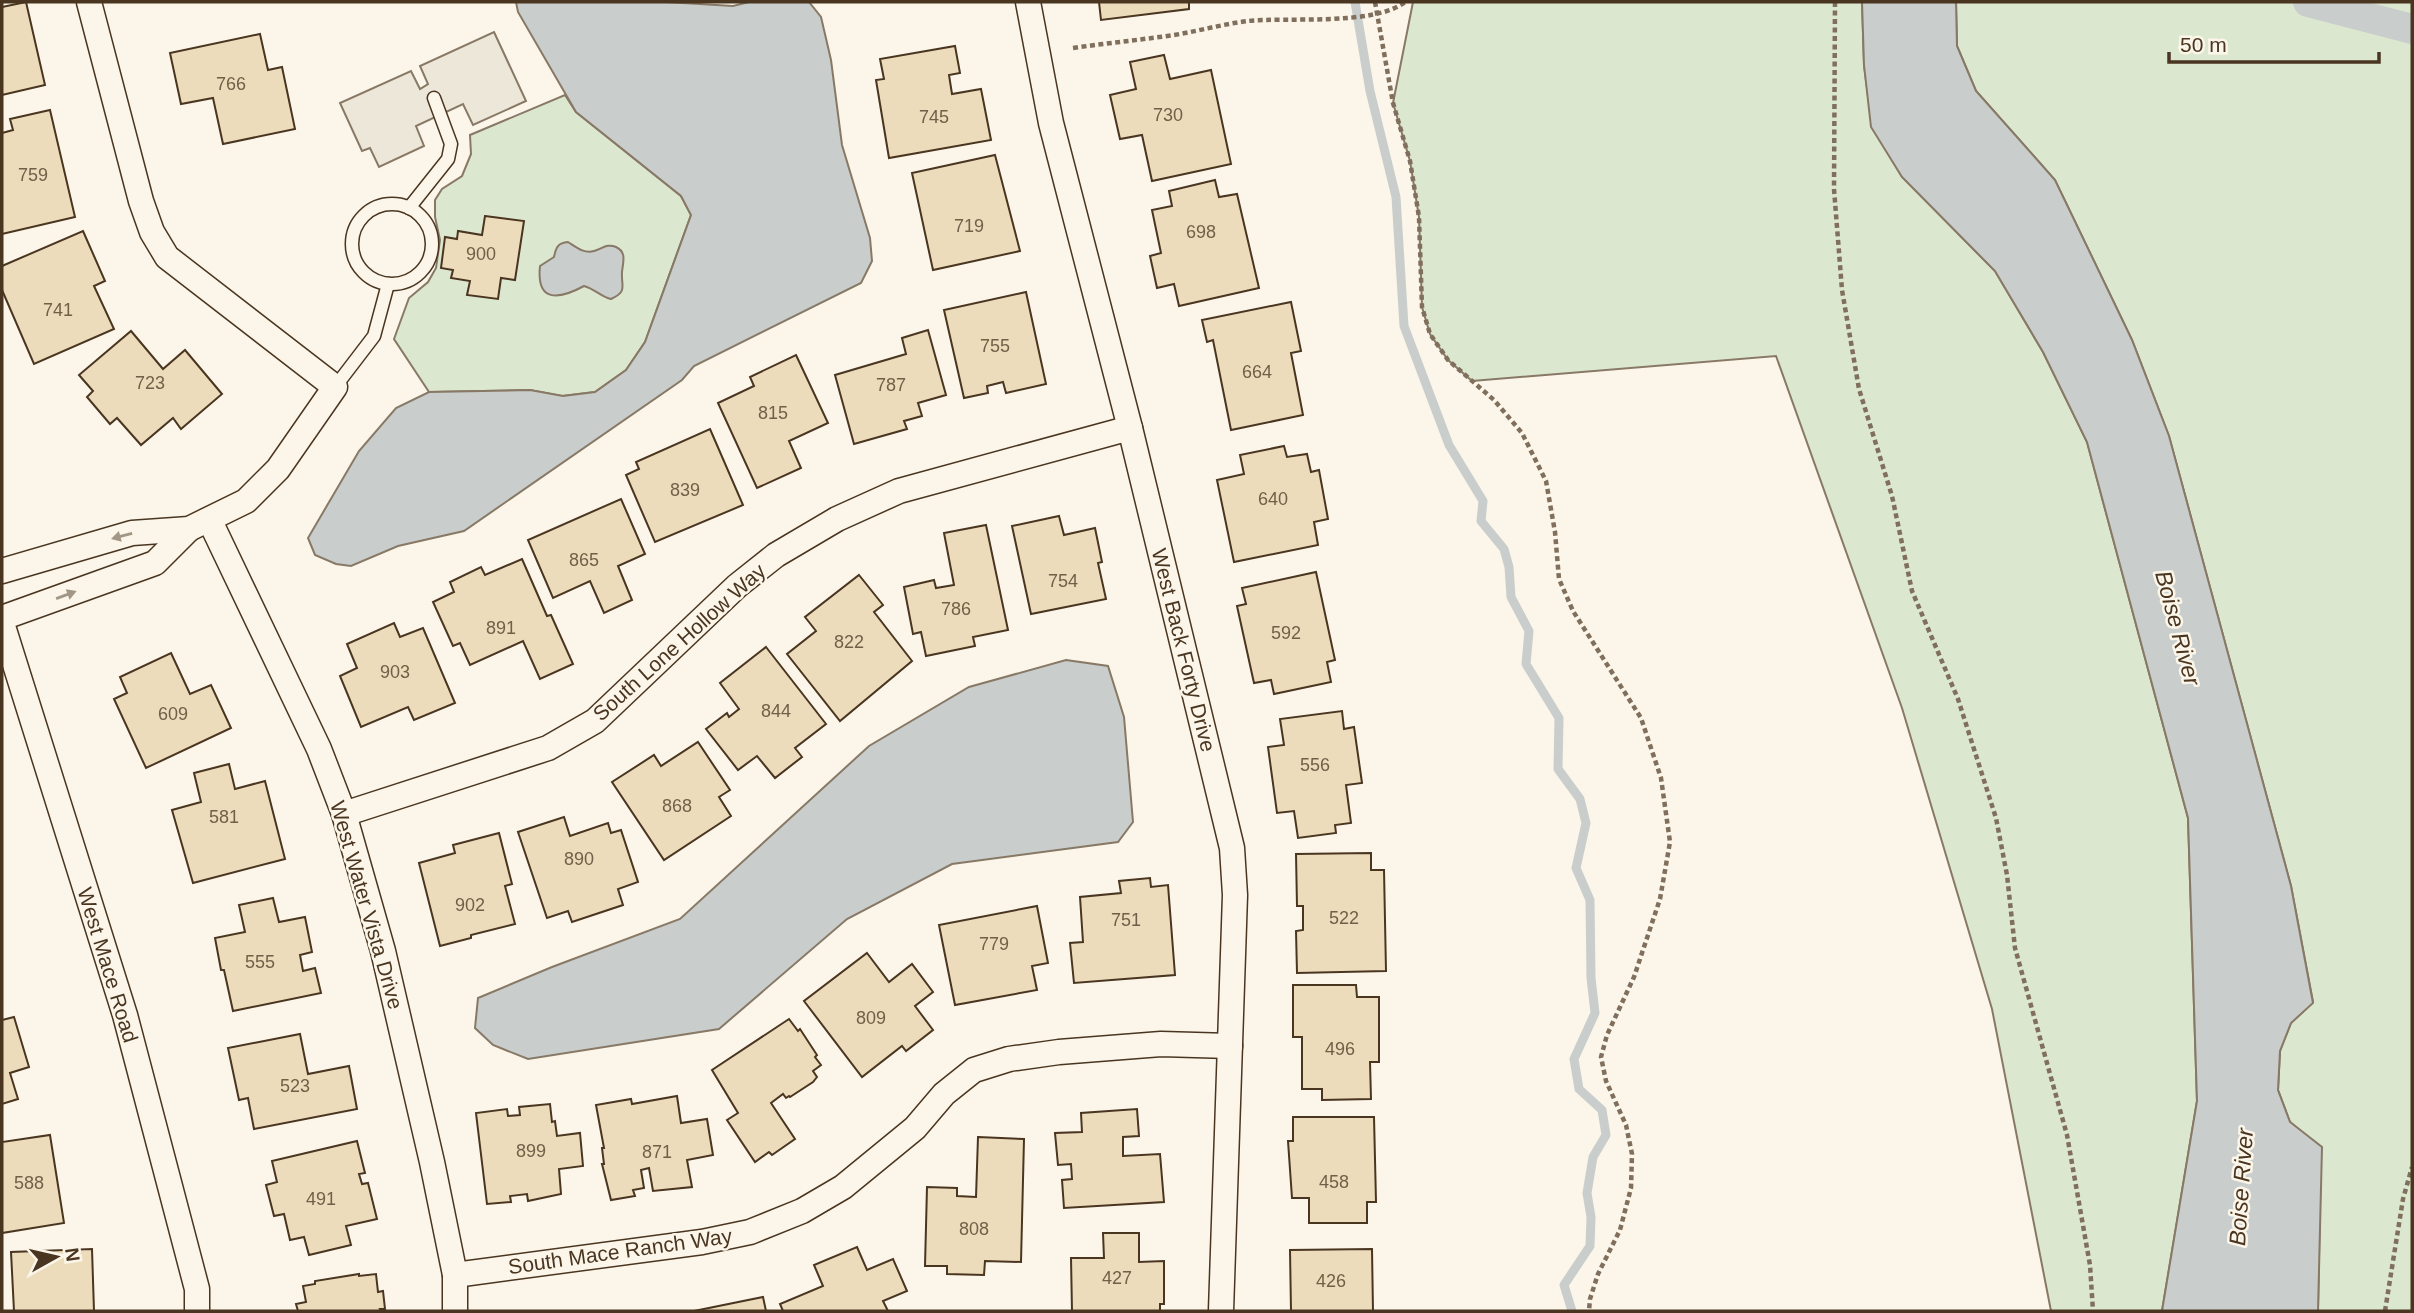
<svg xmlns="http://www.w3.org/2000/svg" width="2414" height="1313" viewBox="0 0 2414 1313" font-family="Arial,sans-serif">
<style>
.green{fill:#dce7d0;stroke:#887966;stroke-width:2}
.parking{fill:#ede7d9;stroke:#887966;stroke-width:2}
.water{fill:#c9cecd;stroke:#887966;stroke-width:2}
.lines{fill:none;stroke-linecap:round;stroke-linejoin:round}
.stream{stroke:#c9cecd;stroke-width:9}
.canal{stroke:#c9cecd;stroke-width:30}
.building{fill:#ecdcbc;stroke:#4a3520;stroke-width:2}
.lane-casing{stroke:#4a3520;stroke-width:15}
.street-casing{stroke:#4a3520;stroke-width:27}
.path{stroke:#7f6f5c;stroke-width:4.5;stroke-dasharray:5 3.5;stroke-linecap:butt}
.lane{stroke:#fbf6e9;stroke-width:12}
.street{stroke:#fbf6e9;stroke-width:24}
.oneway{fill:#a29684}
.labels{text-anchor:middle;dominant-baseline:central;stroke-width:5;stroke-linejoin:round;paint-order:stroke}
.number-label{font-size:18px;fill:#725f47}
.street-label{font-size:21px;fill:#4a3520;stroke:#fbf6e9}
.water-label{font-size:23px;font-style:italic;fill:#4a3520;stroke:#fbf6e9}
</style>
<rect width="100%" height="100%" fill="#fbf6e9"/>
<g class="green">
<path d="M 1413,2 L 1862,2 L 1864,65 L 1872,127 L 1902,177 L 1995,271 L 2043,352 L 2087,442 L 2188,818 L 2197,1101 L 2162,1311 L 2051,1311 L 1992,1009 L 1902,708 L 1776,356 L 1472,381 L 1448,360 L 1430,334 L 1422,307 L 1419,217 L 1410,161 L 1393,103 Z"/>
<path d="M 1956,2 L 2412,2 L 2412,1311 L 2318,1311 L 2321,1148 L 2290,1122 L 2278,1090 L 2280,1051 L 2291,1023 L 2313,1002 L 2291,886 L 2169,436 L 2132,340 L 2055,180 L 1976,91 L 1957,46 Z"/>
<path d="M 565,95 L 576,112 L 681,196 L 691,215 L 645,342 L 626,370 L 595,392 L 562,396 L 530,390 L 429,392 L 394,339 L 409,298 L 428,282 L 436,268 L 440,240 L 435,217 L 435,200 L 442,189 L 462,176 L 471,154 L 470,135 Z"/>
</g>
<path class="parking" d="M 494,32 L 526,101 L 473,125 L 463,104 L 416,126 L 424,146 L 379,167 L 370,148 L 362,151 L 340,103 L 411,71 L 420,89 L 428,84 L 420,66 Z"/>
<g class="water">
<path d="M 516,2 L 666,2 L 733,6 L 749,2 L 809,2 L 821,17 L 831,60 L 842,145 L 870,238 L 872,261 L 861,283 L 694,366 L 682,380 L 464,531 L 398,546 L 351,566 L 336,564 L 315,555 L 308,538 L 359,451 L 396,408 L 429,392 L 530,390 L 563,396 L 595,392 L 626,370 L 645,342 L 691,215 L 681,196 L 576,112 L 518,12 Z"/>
<path d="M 1862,2 L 1956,2 L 1957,46 L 1976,91 L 2055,180 L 2132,340 L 2169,436 L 2291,886 L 2313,1003 L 2291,1023 L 2280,1051 L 2278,1090 L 2290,1122 L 2322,1147 L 2318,1311 L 2162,1311 L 2197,1101 L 2188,818 L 2087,442 L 2043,352 L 1995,271 L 1902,177 L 1871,127 L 1864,65 Z"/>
<path d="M 568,242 C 576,247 584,254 594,251 C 602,249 607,243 616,247 C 627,252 623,262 622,272 C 621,287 628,291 611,299 C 601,297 595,289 584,286 C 560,299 536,304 540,266 L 554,257 C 556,247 558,243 568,242 Z"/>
<path d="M 1066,660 L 1108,666 L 1124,717 L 1133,822 L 1118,842 L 952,864 L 847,919 L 719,1029 L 528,1059 L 493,1045 L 475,1028 L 478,998 L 552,967 L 680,919 L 869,746 L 969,687 Z"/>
</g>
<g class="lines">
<path class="stream" d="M 1355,2 L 1370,91 L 1396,197 L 1404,326 L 1449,445 L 1483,501 L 1481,521 L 1504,549 L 1509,567 L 1511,597 L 1529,631 L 1526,664 L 1559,718 L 1558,769 L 1580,799 L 1586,823 L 1576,868 L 1590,900 L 1591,978 L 1595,1013 L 1574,1059 L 1579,1089 L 1602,1110 L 1606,1135 L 1593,1157 L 1587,1193 L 1591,1217 L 1590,1246 L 1564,1285 L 1572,1311"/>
<path class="canal" d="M 2308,2 L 2412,29"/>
</g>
<g class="building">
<path d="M 26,2 L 45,85 L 2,95 L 2,7 Z"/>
<path d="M 1099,2 L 1189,2 L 1189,9 L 1101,20 Z"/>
<path d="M 260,34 L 268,70 L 282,67 L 295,129 L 223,144 L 213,98 L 181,104 L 170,53 Z"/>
<path d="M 955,46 L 960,73 L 949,75 L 952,94 L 981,89 L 991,140 L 889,158 L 876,80 L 884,79 L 880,59 Z"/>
<path d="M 1164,55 L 1170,79 L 1211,70 L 1231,164 L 1152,181 L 1142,135 L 1120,139 L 1110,95 L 1136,89 L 1130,62 Z"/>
<path d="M 50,110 L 75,217 L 2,234 L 2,133 L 13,130 L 10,119 Z"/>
<path d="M 995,155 L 1020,251 L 933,270 L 912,173 Z"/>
<path d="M 1215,180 L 1219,197 L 1237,194 L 1259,288 L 1179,306 L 1174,284 L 1157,288 L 1150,256 L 1161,253 L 1152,210 L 1172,206 L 1169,191 Z"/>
<path d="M 485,216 L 524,221 L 515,280 L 501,278 L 498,299 L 467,295 L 470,281 L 451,278 L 453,270 L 441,268 L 445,237 L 457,239 L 458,231 L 482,235 Z"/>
<path d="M 83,231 L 105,281 L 94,286 L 114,329 L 34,364 L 2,290 L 2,266 Z"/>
<path d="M 1026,292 L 1046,384 L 1006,393 L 1003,382 L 987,386 L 988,393 L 964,398 L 944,310 Z"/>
<path d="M 1291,302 L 1301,351 L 1291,353 L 1303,415 L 1231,430 L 1213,340 L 1207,342 L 1202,320 Z"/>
<path d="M 928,330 L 946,395 L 918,403 L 922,416 L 904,421 L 907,429 L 854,444 L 835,375 L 906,354 L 902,338 Z"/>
<path d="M 131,331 L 163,369 L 185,350 L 222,394 L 181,429 L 173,418 L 141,445 L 117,418 L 110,424 L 87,397 L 93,391 L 79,375 Z"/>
<path d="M 796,355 L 828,423 L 789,441 L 801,468 L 757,488 L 718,403 L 754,386 L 750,377 Z"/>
<path d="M 710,429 L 743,505 L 655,542 L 626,475 L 639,469 L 636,462 Z"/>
<path d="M 1284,446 L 1287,457 L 1307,454 L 1311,472 L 1319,470 L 1328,519 L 1314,522 L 1318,545 L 1234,562 L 1217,480 L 1244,474 L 1240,455 Z"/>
<path d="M 621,499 L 645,554 L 618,566 L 632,600 L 604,613 L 590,581 L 553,598 L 528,540 Z"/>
<path d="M 1059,516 L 1064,535 L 1095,528 L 1102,562 L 1098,563 L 1106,599 L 1031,614 L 1012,526 Z"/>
<path d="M 986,525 L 1008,630 L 973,637 L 975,646 L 926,656 L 921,632 L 913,634 L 904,587 L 934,580 L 936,588 L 954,585 L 944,533 Z"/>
<path d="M 522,559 L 547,616 L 551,615 L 573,664 L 540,679 L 523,641 L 470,665 L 460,643 L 453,646 L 433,602 L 454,592 L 450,582 L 481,567 L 485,575 Z"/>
<path d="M 1316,572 L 1335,660 L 1327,662 L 1331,682 L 1274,694 L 1271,680 L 1254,683 L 1237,606 L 1246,604 L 1242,588 Z"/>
<path d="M 859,575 L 883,605 L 874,612 L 912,661 L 840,721 L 787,654 L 816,631 L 805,617 Z"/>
<path d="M 394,623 L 400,637 L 423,628 L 455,703 L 414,720 L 408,707 L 361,727 L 340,676 L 357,668 L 347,644 Z"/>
<path d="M 766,647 L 826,724 L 795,748 L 802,757 L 775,778 L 757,756 L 738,770 L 706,729 L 727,713 L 729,717 L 739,709 L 720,683 Z"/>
<path d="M 171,653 L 190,694 L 211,685 L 231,728 L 146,768 L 114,699 L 127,693 L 120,677 Z"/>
<path d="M 1342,711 L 1344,729 L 1354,727 L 1362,783 L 1346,785 L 1351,823 L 1335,825 L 1336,833 L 1298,838 L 1294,811 L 1277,813 L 1268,747 L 1284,745 L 1280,719 Z"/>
<path d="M 698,742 L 730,790 L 719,797 L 731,816 L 664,860 L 612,782 L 654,755 L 661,766 Z"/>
<path d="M 229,764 L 235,789 L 265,781 L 285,859 L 193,883 L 172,810 L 201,802 L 194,773 Z"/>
<path d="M 564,817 L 570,836 L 608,823 L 611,833 L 621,830 L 638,882 L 618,889 L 623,905 L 572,922 L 568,911 L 547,918 L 518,832 Z"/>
<path d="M 499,833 L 512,884 L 505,886 L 515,924 L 471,935 L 471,938 L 440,946 L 419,863 L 455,853 L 453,845 Z"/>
<path d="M 1371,853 L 1371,870 L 1384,870 L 1386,971 L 1297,973 L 1296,931 L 1303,930 L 1303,906 L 1297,906 L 1296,854 Z"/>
<path d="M 1150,878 L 1151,887 L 1168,885 L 1175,975 L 1074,983 L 1070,943 L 1083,942 L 1080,897 L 1121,893 L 1119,881 Z"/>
<path d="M 273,898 L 279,922 L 305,917 L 312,952 L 300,955 L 303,971 L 315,968 L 321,993 L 233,1011 L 224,970 L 221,970 L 215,938 L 245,932 L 239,905 Z"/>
<path d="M 1037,906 L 1048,963 L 1032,966 L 1037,990 L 955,1005 L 939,925 Z"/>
<path d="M 867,953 L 889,982 L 912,964 L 933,992 L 915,1006 L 933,1030 L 906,1051 L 902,1046 L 862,1077 L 804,1001 Z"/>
<path d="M 1293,985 L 1356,985 L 1357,997 L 1379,997 L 1379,1062 L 1370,1062 L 1371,1099 L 1322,1100 L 1322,1089 L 1302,1089 L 1302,1037 L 1293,1037 Z"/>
<path d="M 14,1017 L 29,1067 L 10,1073 L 18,1099 L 2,1104 L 2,1020 Z"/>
<path d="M 789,1019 L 798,1031 L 800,1029 L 817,1055 L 815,1057 L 821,1065 L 813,1071 L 817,1077 L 813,1082 L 790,1097 L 789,1096 L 786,1098 L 783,1094 L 771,1103 L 795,1139 L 772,1155 L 769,1152 L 755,1162 L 727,1120 L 738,1113 L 712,1070 Z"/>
<path d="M 300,1034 L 308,1074 L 349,1066 L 357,1109 L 254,1129 L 248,1098 L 239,1100 L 228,1048 Z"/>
<path d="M 677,1096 L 681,1123 L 707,1119 L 713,1155 L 687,1160 L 692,1187 L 653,1191 L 649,1168 L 641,1170 L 644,1188 L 633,1190 L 635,1196 L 611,1200 L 602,1164 L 604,1164 L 602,1148 L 604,1148 L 596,1105 L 631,1099 L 632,1104 Z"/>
<path d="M 550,1104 L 552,1122 L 555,1121 L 557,1136 L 580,1133 L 583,1166 L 559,1169 L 561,1194 L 528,1201 L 527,1194 L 510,1196 L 511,1202 L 487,1204 L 476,1113 L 507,1109 L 508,1116 L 520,1115 L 519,1107 Z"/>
<path d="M 1137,1109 L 1139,1136 L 1123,1137 L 1123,1156 L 1160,1154 L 1164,1202 L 1064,1208 L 1062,1180 L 1072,1179 L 1071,1164 L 1058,1165 L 1055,1133 L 1082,1132 L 1081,1113 Z"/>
<path d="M 1293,1117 L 1374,1117 L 1376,1202 L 1367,1202 L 1367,1223 L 1309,1223 L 1309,1198 L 1292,1198 L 1288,1141 L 1293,1141 Z"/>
<path d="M 50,1135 L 64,1223 L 2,1233 L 2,1142 Z"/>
<path d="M 978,1137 L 1024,1139 L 1021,1262 L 985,1261 L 984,1275 L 947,1274 L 947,1266 L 925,1266 L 927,1187 L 957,1188 L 957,1196 L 976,1197 Z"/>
<path d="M 357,1141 L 365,1173 L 359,1174 L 362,1184 L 368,1183 L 377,1219 L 346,1226 L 351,1245 L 309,1255 L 304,1237 L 290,1240 L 284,1214 L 274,1216 L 266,1185 L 277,1182 L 272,1161 Z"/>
<path d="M 1103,1233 L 1139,1233 L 1139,1262 L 1164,1261 L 1164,1304 L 1160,1304 L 1160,1311 L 1072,1311 L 1071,1258 L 1104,1258 Z"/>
<path d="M 857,1247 L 867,1270 L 893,1259 L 907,1291 L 883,1301 L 888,1311 L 783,1311 L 780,1304 L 823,1286 L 814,1265 Z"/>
<path d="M 92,1249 L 94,1311 L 14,1311 L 11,1252 Z"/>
<path d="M 1372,1249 L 1373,1311 L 1291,1311 L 1290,1250 Z"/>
<path d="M 359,1274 L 359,1276 L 376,1274 L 378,1292 L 383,1291 L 385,1309 L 380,1309 L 381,1311 L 298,1311 L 296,1304 L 306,1302 L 303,1286 L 315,1284 L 315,1281 Z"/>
<path d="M 763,1297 L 766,1311 L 694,1311 Z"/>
</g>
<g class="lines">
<defs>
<g id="lane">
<circle cx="392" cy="244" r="40"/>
<path d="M 409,208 L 448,159 L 451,144 L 434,98"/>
<path d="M 335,387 L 374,336 L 388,284"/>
</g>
<g id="street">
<path d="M 1028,2 L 1051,123 L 1130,428 L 1232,848 L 1235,895 L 1221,1311"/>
<path d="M 210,521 L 319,749 L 344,814 L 383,951 L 432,1162 L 455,1275 L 455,1311"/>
<path d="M 2,571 L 132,533 L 189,529 L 246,501 L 278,469 L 335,387 L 167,257 L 152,232 L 141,201 L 89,2"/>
<path d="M 2,618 L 155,563 L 189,529"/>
<path d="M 2,623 L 125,1015 L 197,1289 L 197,1311"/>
<path d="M 344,814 L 548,748 L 595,721 L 737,586 L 776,555 L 837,519 L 899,491 L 1130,428"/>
<path d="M 455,1275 L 702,1242 L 750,1232 L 802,1211 L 843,1187 L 915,1128 L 944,1094 L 974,1070 L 1009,1059 L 1059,1052 L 1161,1044 L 1230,1046"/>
</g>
</defs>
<use href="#lane" class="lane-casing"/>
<use href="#street" class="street-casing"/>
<g class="path">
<path d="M 1375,2 L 1393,103 L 1410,161 L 1419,217 L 1422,307 L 1430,334 L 1448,360 L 1494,400 L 1522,433 L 1546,481 L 1555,532 L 1559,579 L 1573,611 L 1641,718 L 1661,778 L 1670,842 L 1660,899 L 1634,977 L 1607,1035 L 1601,1057 L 1606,1081 L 1626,1125 L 1632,1154 L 1631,1188 L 1620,1230 L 1598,1274 L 1590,1299 L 1589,1311"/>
<path d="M 1835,2 L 1834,189 L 1842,290 L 1859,389 L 1892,496 L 1912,591 L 1958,699 L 1996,818 L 2007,875 L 2015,948 L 2067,1135 L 2090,1265 L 2093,1311"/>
<path d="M 1073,48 C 1107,43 1140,40 1174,35 C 1199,31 1223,24 1248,21 C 1287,17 1375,26 1405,2"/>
<path d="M 2385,1311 L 2403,1199 L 2412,1167"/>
</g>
<use href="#lane" class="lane"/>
<use href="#street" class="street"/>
</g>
<defs><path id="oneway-solid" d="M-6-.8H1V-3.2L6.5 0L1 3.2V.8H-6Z" transform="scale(1.75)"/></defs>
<g class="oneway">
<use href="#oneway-solid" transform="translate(122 536) rotate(165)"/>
<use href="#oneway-solid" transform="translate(66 595) rotate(-20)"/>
</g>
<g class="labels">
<g class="number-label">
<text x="231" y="84">766</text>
<text x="1168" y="115">730</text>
<text x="934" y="117">745</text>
<text x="33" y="175">759</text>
<text x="969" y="226">719</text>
<text x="1201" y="232">698</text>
<text x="481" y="254">900</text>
<text x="58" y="310">741</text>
<text x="995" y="346">755</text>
<text x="1257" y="372">664</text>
<text x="150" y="383">723</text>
<text x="891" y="385">787</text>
<text x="773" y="413">815</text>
<text x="685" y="490">839</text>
<text x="1273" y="499">640</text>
<text x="584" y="560">865</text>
<text x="1063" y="581">754</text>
<text x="956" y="609">786</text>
<text x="501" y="628">891</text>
<text x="1286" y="633">592</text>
<text x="849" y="642">822</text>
<text x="395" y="672">903</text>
<text x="776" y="711">844</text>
<text x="173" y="714">609</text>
<text x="1315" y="765">556</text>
<text x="677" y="806">868</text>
<text x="224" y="817">581</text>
<text x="579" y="859">890</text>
<text x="470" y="905">902</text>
<text x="1344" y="918">522</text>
<text x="1126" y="920">751</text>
<text x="994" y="944">779</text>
<text x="260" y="962">555</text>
<text x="871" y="1018">809</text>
<text x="1340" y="1049">496</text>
<text x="295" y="1086">523</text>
<text x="531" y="1151">899</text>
<text x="657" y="1152">871</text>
<text x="1334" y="1182">458</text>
<text x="29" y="1183">588</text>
<text x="321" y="1199">491</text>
<text x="974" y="1229">808</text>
<text x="1117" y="1278">427</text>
<text x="1331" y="1281">426</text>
</g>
<g class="street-label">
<text transform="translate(679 642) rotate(-42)">South Lone Hollow Way</text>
<text transform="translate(1184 650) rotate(76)">West Back Forty Drive</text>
<text transform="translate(367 905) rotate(74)">West Water Vista Drive</text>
<text transform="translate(108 965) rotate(73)">West Mace Road</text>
<text transform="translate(620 1251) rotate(-8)">South Mace Ranch Way</text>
</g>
<g class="water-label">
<text transform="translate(2178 628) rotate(75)">Boise River</text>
<text transform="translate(2241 1187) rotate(-86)">Boise River</text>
</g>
</g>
<rect width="2414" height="1313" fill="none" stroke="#4a3520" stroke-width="7"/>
<g transform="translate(56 1257) rotate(82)" stroke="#fbf6e9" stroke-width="5" paint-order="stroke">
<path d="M0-5L12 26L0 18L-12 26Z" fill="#4a3520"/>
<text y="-10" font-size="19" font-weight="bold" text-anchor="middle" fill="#4a3520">N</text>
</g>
<path d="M2169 52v10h210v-10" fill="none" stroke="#4a3520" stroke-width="3.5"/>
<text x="2180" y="52" font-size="21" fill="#4a3520" stroke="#fbf6e9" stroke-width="5" paint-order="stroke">50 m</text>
</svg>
